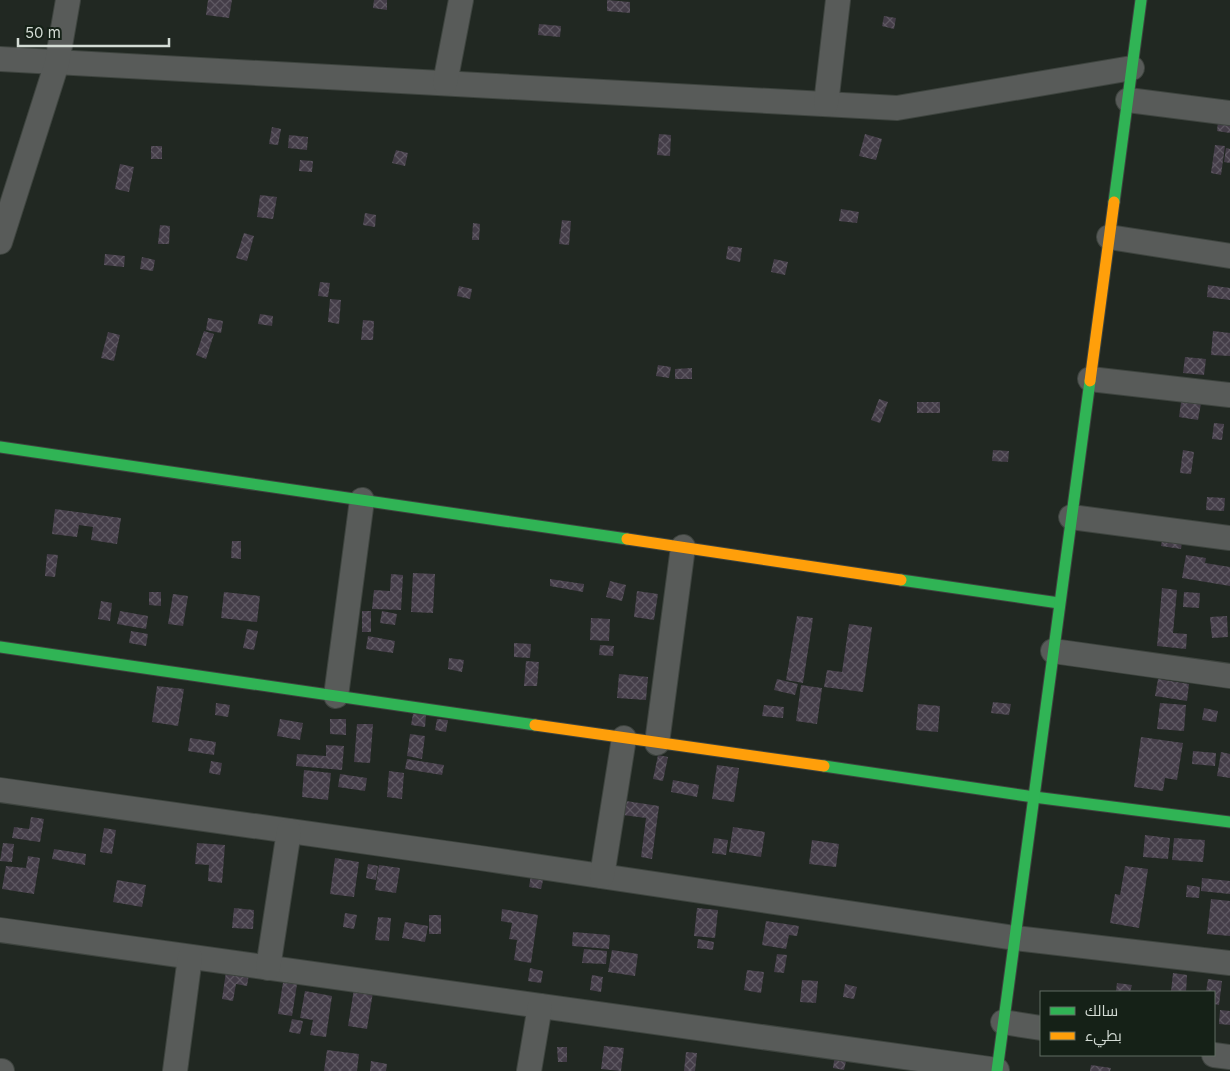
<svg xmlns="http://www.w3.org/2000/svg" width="1230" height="1071" viewBox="0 0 1230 1071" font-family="Inter,Cairo,sans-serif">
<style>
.building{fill:url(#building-cross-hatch)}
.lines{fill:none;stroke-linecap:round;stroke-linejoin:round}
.street-casing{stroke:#3e443f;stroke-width:26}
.fast-casing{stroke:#3e443f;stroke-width:13}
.slow-casing{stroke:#3e443f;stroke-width:13}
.street{stroke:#585b59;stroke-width:24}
.fast{stroke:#30b455;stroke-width:11}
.slow{stroke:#ff9f0a;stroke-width:11}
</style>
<defs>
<pattern id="building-cross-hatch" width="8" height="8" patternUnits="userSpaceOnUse" patternTransform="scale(1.25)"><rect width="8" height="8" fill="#443d48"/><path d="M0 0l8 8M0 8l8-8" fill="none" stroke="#5e5862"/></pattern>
</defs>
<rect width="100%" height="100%" fill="#212822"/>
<g class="building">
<path d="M 208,0 L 232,0 L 229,18 L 206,15 Z"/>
<path d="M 374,0 L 387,0 L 387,10 L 373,8 Z"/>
<path d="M 607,0 L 630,2 L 630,13 L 607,11 Z"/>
<path d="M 884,16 L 896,18 L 894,29 L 882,26 Z"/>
<path d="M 539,24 L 561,26 L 560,37 L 538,35 Z"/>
<path d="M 1219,112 L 1230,113 L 1230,133 L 1217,131 Z"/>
<path d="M 272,127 L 281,129 L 278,145 L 269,144 Z"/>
<path d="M 659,134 L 671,135 L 670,156 L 657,155 Z"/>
<path d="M 865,134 L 882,139 L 876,160 L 859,156 Z"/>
<path d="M 289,135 L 308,137 L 307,150 L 288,148 Z"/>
<path d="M 1215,145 L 1225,146 L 1221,175 L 1211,173 Z"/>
<rect x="151" y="146" width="11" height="13"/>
<path d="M 1226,148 L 1230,149 L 1230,163 L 1224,162 Z"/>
<path d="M 396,150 L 408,153 L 405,166 L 392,163 Z"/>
<path d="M 300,160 L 313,161 L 312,172 L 299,171 Z"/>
<path d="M 120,164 L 134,167 L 129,192 L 115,189 Z"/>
<path d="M 260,195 L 277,197 L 273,219 L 257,217 Z"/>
<path d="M 841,209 L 859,212 L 857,223 L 839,221 Z"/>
<path d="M 365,213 L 376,215 L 375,227 L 363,225 Z"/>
<path d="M 562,220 L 571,221 L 569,245 L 559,244 Z"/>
<path d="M 473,223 L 480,224 L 479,240 L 472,240 Z"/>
<path d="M 160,225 L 170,226 L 169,244 L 158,244 Z"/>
<path d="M 244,233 L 254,236 L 247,261 L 236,258 Z"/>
<path d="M 728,246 L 742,248 L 740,262 L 726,259 Z"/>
<path d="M 105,254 L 125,256 L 124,267 L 104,265 Z"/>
<path d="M 142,257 L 155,260 L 153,271 L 140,269 Z"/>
<path d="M 774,259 L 788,262 L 785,275 L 771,272 Z"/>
<path d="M 320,282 L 330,283 L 328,297 L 318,296 Z"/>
<path d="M 1208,285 L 1230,288 L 1230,300 L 1207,297 Z"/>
<path d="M 459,286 L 472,289 L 470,299 L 457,296 Z"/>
<path d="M 330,299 L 341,300 L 339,324 L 328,322 Z"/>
<path d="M 260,314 L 273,316 L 272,326 L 258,324 Z"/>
<path d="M 208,318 L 223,321 L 221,333 L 206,330 Z"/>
<path d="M 363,320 L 374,321 L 373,340 L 361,340 Z"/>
<path d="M 204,331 L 214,334 L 206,359 L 196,355 Z"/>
<path d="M 1213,331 L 1230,333 L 1230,356 L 1211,355 Z"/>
<path d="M 108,332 L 120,335 L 114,361 L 101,358 Z"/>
<path d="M 1185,357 L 1206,359 L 1204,375 L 1183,373 Z"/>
<path d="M 658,365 L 671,367 L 669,378 L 656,376 Z"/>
<path d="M 692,368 L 692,379 L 675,379 L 675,369 Z"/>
<path d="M 1182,395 L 1202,398 L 1198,420 L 1179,417 Z"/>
<path d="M 879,399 L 888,402 L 880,423 L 871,420 Z"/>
<rect x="917" y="402" width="23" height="11"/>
<path d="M 1214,423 L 1224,424 L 1222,440 L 1212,439 Z"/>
<path d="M 993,450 L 1009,451 L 1008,462 L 992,461 Z"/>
<path d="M 1183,450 L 1194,452 L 1191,474 L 1180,473 Z"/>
<path d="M 1207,497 L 1225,498 L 1224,511 L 1206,510 Z"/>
<path d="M 55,509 L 121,518 L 117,544 L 91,540 L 93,527 L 79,525 L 77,537 L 52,534 Z"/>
<path d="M 1163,533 L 1183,536 L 1181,549 L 1161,546 Z"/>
<path d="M 232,541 L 241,541 L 241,559 L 231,558 Z"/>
<path d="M 47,554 L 58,555 L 55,577 L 45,576 Z"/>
<path d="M 1186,555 L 1206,558 L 1205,563 L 1230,567 L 1230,586 L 1182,578 Z"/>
<path d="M 413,573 L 435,574 L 433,613 L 411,612 Z"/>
<path d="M 391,574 L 403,575 L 401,610 L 372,609 L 374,590 L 390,591 Z"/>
<path d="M 550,579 L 584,584 L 583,592 L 550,586 Z"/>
<path d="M 610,581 L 626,585 L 622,601 L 606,597 Z"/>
<path d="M 1162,588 L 1177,590 L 1173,633 L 1187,634 L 1186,649 L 1157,646 Z"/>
<path d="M 637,591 L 658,594 L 654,620 L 634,617 Z"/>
<path d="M 149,592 L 161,592 L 161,606 L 149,605 Z"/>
<path d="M 224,592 L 260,596 L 257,622 L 221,618 Z"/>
<path d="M 1184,592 L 1200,593 L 1199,608 L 1183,607 Z"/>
<path d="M 173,594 L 188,596 L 183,626 L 168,624 Z"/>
<path d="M 101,601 L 112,603 L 110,621 L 98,619 Z"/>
<path d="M 120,611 L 148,616 L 146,629 L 117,624 Z"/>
<rect x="362" y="611" width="9" height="21"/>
<path d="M 382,611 L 397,614 L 395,625 L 380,623 Z"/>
<path d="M 797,616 L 813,618 L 803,683 L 786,680 Z"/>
<path d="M 1227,616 L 1228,637 L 1212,638 L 1210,617 Z"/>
<path d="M 591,618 L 610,619 L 609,641 L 590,640 Z"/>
<path d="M 849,624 L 872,627 L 863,692 L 824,687 L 827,670 L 842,672 Z"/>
<path d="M 247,629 L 258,631 L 254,650 L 243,648 Z"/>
<path d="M 131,631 L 148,634 L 146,646 L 129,643 Z"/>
<path d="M 368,636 L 395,641 L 393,653 L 366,649 Z"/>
<path d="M 514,643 L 531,644 L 530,658 L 514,657 Z"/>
<path d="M 600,645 L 614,646 L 613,656 L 599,655 Z"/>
<path d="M 449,658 L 464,660 L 462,672 L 448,669 Z"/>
<path d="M 526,661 L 539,662 L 537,686 L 524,686 Z"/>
<path d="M 619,674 L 648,677 L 646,700 L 617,698 Z"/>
<path d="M 777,679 L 798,684 L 795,695 L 774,690 Z"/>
<path d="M 1158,679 L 1189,684 L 1187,701 L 1155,696 Z"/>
<path d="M 801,685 L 822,688 L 817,724 L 796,721 Z"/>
<path d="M 157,686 L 184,689 L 178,726 L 152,722 Z"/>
<path d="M 993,702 L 1011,704 L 1009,715 L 991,713 Z"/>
<path d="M 216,703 L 230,705 L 228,717 L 215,715 Z"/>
<path d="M 1160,703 L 1186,705 L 1184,731 L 1157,729 Z"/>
<path d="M 918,704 L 940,706 L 938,732 L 916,730 Z"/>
<path d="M 764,705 L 784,707 L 783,718 L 762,716 Z"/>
<path d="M 1204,708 L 1218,711 L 1216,722 L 1202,720 Z"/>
<path d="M 413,714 L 426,715 L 425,727 L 411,725 Z"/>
<path d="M 280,719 L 303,723 L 300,740 L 277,736 Z"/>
<path d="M 330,719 L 346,719 L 346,735 L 330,734 Z"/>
<path d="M 437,719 L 448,720 L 446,732 L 435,730 Z"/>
<path d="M 357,724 L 373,724 L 370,763 L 354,762 Z"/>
<path d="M 410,734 L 425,736 L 422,759 L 407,756 Z"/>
<path d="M 1141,737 L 1183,743 L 1177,780 L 1165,778 L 1163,791 L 1134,787 Z"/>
<path d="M 190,738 L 216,742 L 214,755 L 188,751 Z"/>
<path d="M 326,745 L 344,746 L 342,770 L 296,766 L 297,754 L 326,756 Z"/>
<path d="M 1193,751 L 1216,753 L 1215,766 L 1192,764 Z"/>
<path d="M 1221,752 L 1230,754 L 1230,778 L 1217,776 Z"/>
<path d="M 658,755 L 668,757 L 663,781 L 653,779 Z"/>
<path d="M 407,759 L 444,765 L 442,775 L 405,769 Z"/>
<path d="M 211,761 L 222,763 L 220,775 L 209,773 Z"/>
<path d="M 717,765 L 739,768 L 734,802 L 712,799 Z"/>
<path d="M 304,770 L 331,773 L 328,800 L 302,797 Z"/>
<path d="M 389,771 L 404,773 L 402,799 L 387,797 Z"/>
<path d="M 340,774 L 367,778 L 365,791 L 338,787 Z"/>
<path d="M 673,780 L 699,785 L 697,797 L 671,792 Z"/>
<path d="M 626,801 L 659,806 L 652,859 L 641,857 L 646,818 L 623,815 Z"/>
<path d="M 31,817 L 44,819 L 40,842 L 12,838 L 14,827 L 29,829 Z"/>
<path d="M 733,827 L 765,832 L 761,857 L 729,852 Z"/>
<path d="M 104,828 L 116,830 L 112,854 L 100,852 Z"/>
<path d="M 1145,835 L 1170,838 L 1168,859 L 1143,857 Z"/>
<path d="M 714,838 L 728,840 L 726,855 L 712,853 Z"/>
<path d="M 1174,838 L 1205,840 L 1203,862 L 1172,860 Z"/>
<path d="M 812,840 L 839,844 L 836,867 L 809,864 Z"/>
<path d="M 3,843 L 14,844 L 12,862 L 0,861 Z"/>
<path d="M 197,843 L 225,845 L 222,883 L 208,881 L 209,865 L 195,864 Z"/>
<path d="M 54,849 L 86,854 L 85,865 L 52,859 Z"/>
<path d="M 28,856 L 40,858 L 34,894 L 2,889 L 6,866 L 26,868 Z"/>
<path d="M 335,858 L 359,862 L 354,897 L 330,894 Z"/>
<path d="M 368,864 L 378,866 L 376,880 L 366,878 Z"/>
<path d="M 379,865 L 400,868 L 396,893 L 375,890 Z"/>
<path d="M 1125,866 L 1148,869 L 1139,928 L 1110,923 L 1115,894 L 1120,895 Z"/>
<path d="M 532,869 L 545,872 L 541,889 L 529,887 Z"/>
<path d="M 1202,878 L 1230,881 L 1230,894 L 1201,891 Z"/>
<path d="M 117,880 L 146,885 L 142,907 L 113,902 Z"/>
<path d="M 1187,885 L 1200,887 L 1199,898 L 1186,897 Z"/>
<path d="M 1211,899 L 1230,901 L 1230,936 L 1207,934 Z"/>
<path d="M 234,908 L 254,910 L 253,929 L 232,928 Z"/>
<path d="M 697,908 L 718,910 L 715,938 L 694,936 Z"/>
<path d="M 502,909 L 538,915 L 531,963 L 514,960 L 517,940 L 509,939 L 512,923 L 501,921 Z"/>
<path d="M 345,913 L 357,915 L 354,929 L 343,927 Z"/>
<rect x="429" y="915" width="12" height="19"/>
<path d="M 378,917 L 391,918 L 389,941 L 375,940 Z"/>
<path d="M 766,921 L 799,926 L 797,936 L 789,935 L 786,949 L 762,945 Z"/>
<path d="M 405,922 L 428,926 L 425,942 L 402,938 Z"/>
<path d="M 573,932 L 610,935 L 609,949 L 572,946 Z"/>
<path d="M 698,939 L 714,942 L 713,950 L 697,948 Z"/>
<path d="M 584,949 L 607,951 L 606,964 L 582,963 Z"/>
<path d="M 612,950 L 638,954 L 635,976 L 608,972 Z"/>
<path d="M 777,954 L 787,955 L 784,973 L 774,972 Z"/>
<path d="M 227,965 L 250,968 L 247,986 L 236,984 L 233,1001 L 222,999 Z"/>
<path d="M 530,968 L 543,971 L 541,983 L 528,981 Z"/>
<path d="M 747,970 L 764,972 L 761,993 L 744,990 Z"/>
<path d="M 1173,973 L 1187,975 L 1186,992 L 1171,992 Z"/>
<path d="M 592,975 L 603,977 L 601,992 L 590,990 Z"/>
<path d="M 284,976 L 298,978 L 292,1016 L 278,1014 Z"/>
<path d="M 1208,979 L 1222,981 L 1219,1005 L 1214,1004 L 1214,992 L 1206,992 Z"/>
<path d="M 802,980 L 818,981 L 816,1003 L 800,1002 Z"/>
<path d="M 1117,983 L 1132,985 L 1130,992 L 1116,991 Z"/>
<path d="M 845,984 L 857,987 L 854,999 L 843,997 Z"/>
<path d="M 354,989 L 373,992 L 367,1029 L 348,1026 Z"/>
<path d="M 305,991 L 332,996 L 326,1037 L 310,1035 L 313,1020 L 300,1018 Z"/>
<path d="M 1220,1010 L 1230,1011 L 1230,1025 L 1219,1024 Z"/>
<path d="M 292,1019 L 303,1021 L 300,1034 L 289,1032 Z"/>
<path d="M 604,1046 L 624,1048 L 621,1071 L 601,1069 Z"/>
<path d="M 557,1047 L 567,1047 L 567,1062 L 558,1062 Z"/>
<path d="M 327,1050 L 359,1054 L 357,1071 L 324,1071 Z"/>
<path d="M 686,1052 L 697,1053 L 695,1071 L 684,1071 Z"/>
<path d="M 835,1055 L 847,1057 L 844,1070 L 833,1068 Z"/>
<path d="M 371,1061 L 387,1064 L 386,1071 L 370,1071 Z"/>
<path d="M 1091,1065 L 1111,1068 L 1110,1071 L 1090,1071 Z"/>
</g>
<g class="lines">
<defs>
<g id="street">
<path d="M 0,59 L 897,108 L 1132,68"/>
<path d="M 445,83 L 461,0"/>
<path d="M 1128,100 L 1230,113"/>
<path d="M 826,104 L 838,0"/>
<path d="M 1109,237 L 1230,256"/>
<path d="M 0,242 L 57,63 L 68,0"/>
<path d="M 1090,379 L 1230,395"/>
<path d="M 1071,517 L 1230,538"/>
<path d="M 1053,651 L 1230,676"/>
<path d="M 336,696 L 362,500"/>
<path d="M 657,743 L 683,547"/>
<path d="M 0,790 L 480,858 L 1015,938 L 1230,963"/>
<path d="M 602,876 L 624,738"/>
<path d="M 0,930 L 997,1070"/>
<path d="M 268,968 L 289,831"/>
<path d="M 1003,1022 L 1041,1028"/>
<path d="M 1214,1055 L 1230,1057"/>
<path d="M 0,1071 L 2,1071"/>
<path d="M 175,1071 L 190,957"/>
<path d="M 529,1071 L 540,1006"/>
</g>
<g id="fast">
<path d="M 1114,202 L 1141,0"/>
<path d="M 0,447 L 627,539"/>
<path d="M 901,580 L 1059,603"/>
<path d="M 0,647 L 535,725"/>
<path d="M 824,766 L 1034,797 L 1230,822"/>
<path d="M 997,1071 L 1090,381"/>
</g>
<g id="slow">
<path d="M 1090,381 L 1114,202"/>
<path d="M 627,539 L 901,580"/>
<path d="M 535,725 L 824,766"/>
</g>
</defs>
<use href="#street" class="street-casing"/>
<use href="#fast" class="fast-casing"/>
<use href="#slow" class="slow-casing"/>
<use href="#street" class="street"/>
<use href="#fast" class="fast"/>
<use href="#slow" class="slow"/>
</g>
<rect x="1040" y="991" width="175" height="65" fill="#152117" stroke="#616c63"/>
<rect x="1050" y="1007" width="25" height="8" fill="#30b455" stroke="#616c63"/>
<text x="1085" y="1016" font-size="15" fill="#d4dcd5">سالك</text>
<rect x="1050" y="1032" width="25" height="8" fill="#ff9f0a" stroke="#616c63"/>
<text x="1085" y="1041" font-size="15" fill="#d4dcd5">بطيء</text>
<path d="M18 38v8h151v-8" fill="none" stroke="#d4dcd5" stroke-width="2.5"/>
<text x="25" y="38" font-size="15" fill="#d4dcd5" stroke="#152117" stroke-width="4" paint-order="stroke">50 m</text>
</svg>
